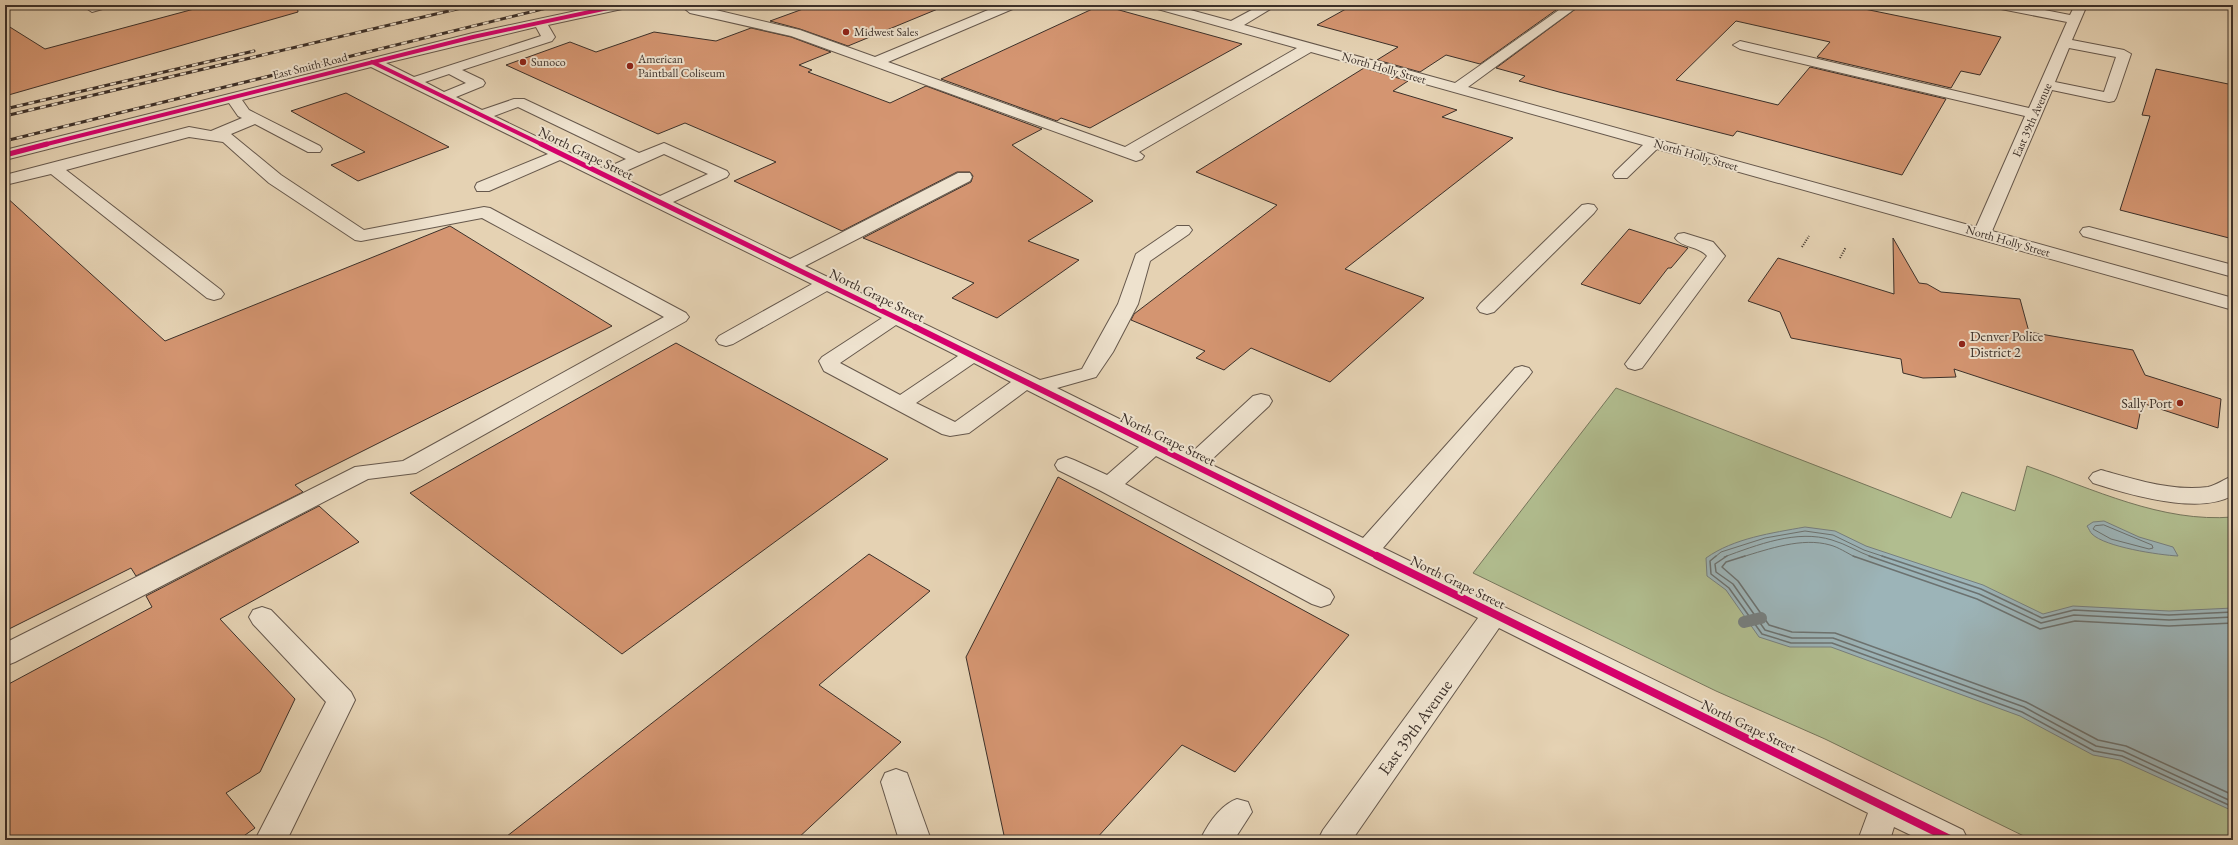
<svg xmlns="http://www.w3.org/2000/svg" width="2238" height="845" viewBox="0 0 2238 845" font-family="'EB Garamond',serif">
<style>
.green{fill:#b1bd8f;stroke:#76765c}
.water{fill:#9cb4b8;stroke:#767f7f}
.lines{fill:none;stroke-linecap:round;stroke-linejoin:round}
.shore-far1{stroke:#6c7270;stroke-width:1}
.shore{stroke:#6c7270;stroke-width:1.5}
.stream{stroke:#767f7f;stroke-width:12}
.building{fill:#d49571;stroke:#3c3029}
.minor-casing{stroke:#66584c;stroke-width:2}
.path{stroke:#3c3029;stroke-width:2;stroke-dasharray:1 1.5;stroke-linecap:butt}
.minor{fill:#eee2ce;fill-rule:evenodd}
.rail-casing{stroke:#3c3029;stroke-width:3}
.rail{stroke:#eee2ce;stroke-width:2;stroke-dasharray:6;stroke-linecap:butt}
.cycleway-far3-casing{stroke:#eee2ce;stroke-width:5.5}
.cycleway-far2-casing{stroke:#eee2ce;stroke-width:7}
.cycleway-far1-casing{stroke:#eee2ce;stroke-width:8}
.cycleway-casing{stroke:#eee2ce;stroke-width:10}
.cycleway-far3{stroke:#d6006c;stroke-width:4}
.cycleway-far2{stroke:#d6006c;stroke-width:5}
.cycleway-far1{stroke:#d6006c;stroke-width:6}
.cycleway{stroke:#d6006c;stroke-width:8}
.poi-dot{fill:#8f2418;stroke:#eee2ce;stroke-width:1.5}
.labels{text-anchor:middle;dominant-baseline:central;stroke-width:4;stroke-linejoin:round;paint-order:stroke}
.far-poi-label{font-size:12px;fill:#3c3029;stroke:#eee2ce;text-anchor:start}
.far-street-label{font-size:12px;fill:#3c3029;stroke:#eee2ce}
.street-label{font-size:14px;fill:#3c3029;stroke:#eee2ce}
.poi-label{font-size:14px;fill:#3c3029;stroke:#eee2ce;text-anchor:start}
.near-street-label{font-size:17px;fill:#3c3029;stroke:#eee2ce}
</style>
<rect width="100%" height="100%" fill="#e5d2b3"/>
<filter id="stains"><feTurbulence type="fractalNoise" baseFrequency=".005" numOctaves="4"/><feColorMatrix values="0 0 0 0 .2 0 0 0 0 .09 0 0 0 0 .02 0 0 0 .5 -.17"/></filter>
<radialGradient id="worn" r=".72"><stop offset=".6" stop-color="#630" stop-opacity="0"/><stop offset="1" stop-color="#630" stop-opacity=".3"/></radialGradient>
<path class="green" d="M 1616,388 L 1951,518 L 1962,492 L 2015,511 L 2027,466 C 2093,489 2162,523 2233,517 L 2233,840 L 2032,840 L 1825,739 L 1716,691 L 1473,573 Z"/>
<g class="water">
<path d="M 2104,521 L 2139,537 L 2173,547 L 2178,556 C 2159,555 2105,547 2092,534 C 2090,532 2089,529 2087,526 L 2093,522 Z"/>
<path d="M 1805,527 L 1835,531 L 1866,546 L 1983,585 L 2043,614 L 2073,606 L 2169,611 L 2233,608 L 2233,811 L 2120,760 L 2093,755 L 2020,716 L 1831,647 L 1790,647 L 1759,637 L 1726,590 L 1707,576 L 1706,558 C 1734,538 1772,533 1805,527 Z"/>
</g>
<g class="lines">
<g class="shore-far1">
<path d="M 2104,525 L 2152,545 L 2153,548 L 2149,549 L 2111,539 L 2093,529 L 2095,526 Z"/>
<path d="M 1715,557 L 1721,552 L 1765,538 L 1805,531 L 1833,535 L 1864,550 L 1885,557"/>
<path d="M 1724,557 C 1757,545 1797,529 1832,540 C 1846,544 1858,552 1872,557"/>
<path d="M 1742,557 C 1769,549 1802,537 1830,545 C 1838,547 1847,553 1855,557"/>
</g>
<g class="shore">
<path d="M 1716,556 L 1710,561 L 1711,574 L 1729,588 L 1762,634 L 1791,643 L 1832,643 L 2022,712 L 2094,751 L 2122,756 L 2233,807"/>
<path d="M 1727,556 L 1715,564 L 1716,572 L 1733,584 L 1765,630 L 1792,638 L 1833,638 L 2024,707 L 2096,746 L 2123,751 L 2233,802"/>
<path d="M 1745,556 L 1726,562 L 1722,567 L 1738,581 L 1769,625 L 1792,632 L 1835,633 L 2026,702 L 2098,740 L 2126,746 L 2233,795"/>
<path d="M 1853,556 L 1977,599 L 2040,629 L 2075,621 L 2169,626 L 2233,623"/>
<path d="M 1869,556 L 1979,594 L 2041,623 L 2074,615 L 2169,620 L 2233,617"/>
<path d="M 1882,556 L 1981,589 L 2042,618 L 2074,610 L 2169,615 L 2233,612"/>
</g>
<path class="stream" d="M 1744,622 L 1761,618"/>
</g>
<g class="building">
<path d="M 209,5 L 297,5 L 298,12 L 5,96 L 5,24 L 45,49 Z"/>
<path d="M 814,5 L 945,5 L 945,6 L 848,46 L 800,29 L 770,21 Z"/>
<path d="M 1101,5 L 1242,44 L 1090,128 L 1061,118 L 1057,121 L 941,79 Z"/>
<path d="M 1353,5 L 1563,5 L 1480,64 L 1446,55 L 1420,72 L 1377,60 L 1398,47 L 1317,25 Z"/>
<path d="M 1581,5 L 1845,5 L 2001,37 L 1980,75 L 1961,71 L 1951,88 L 1817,57 L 1830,42 L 1736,21 L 1676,80 L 1778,105 L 1810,67 L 1946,99 L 1902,175 L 1737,131 L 1733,136 L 1559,92 L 1519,81 L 1525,76 L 1496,68 Z"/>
<path d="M 751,28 L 791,37 L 831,52 L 799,65 L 812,70 L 808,72 L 890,103 L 926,86 L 1042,129 L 1012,145 L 1093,201 L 1028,241 L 1079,260 L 997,318 L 952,298 L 974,283 L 863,238 L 971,182 L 973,176 L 970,172 L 957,172 L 842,231 L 734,181 L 776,162 L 685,123 L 658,134 L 506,65 L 570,42 L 596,52 L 654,32 L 716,41 Z"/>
<path d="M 1364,68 L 1408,81 L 1393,91 L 1457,110 L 1442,117 L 1513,138 L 1345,269 L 1424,298 L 1330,382 L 1251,348 L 1224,370 L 1196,358 L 1205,351 L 1131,320 L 1134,314 L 1277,205 L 1196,172 Z"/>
<path d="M 2156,69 L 2233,85 L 2233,239 L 2120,210 L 2150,116 L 2142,115 Z"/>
<path d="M 346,93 L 449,147 L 358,181 L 331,165 L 365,152 L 291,111 Z"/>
<path d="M 5,196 L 165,341 L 450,226 L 612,326 L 295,485 L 303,492 L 136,576 L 131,568 L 5,631 Z"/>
<path d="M 1629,229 L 1688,248 L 1671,268 L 1668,268 L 1640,304 L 1581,284 Z"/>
<path d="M 1893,238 L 1919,283 L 1927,284 L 1941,292 L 2020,299 L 2029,332 L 2133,350 L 2145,375 L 2221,399 L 2218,428 L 2142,403 L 2137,429 L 1954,369 L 1956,377 L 1923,378 L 1903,373 L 1901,359 L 1791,338 L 1780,312 L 1748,301 L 1778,258 L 1894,294 Z"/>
<path d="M 676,343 L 888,459 L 622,654 L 410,493 Z"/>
<path d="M 1058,477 L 1349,635 L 1235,772 L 1182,745 L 1095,840 L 1005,840 L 966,657 Z"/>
<path d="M 319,506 L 359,542 L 220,619 L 295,699 L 260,772 L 226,793 L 255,828 L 238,840 L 5,840 L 5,686 L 152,607 L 146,596 Z"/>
<path d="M 869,554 L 930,591 L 819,685 L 901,742 L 796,840 L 502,840 Z"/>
</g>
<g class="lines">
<defs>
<g id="minor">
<path d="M 88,5 L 108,5 L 106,8 L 92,12 L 86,8 Z"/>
<path d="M 604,5 L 628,5 L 622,9 L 548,25 L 555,37 L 552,41 L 462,70 L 483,80 L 485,83 L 483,86 L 456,97 L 482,110 L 514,99 L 524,99 L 639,153 L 664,143 L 727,171 L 729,174 L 727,177 L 673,202 L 790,259 L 958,173 L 970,173 L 972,177 L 970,181 L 805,266 L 1040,380 L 1082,369 L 1118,304 L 1136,254 L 1177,226 L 1189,226 L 1192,230 L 1189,234 L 1150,261 L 1138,304 L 1113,352 L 1096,377 L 1057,388 L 1190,454 L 1253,396 L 1261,394 L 1269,396 L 1272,401 L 1269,406 L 1208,463 L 1363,538 L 1515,368 L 1522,366 L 1529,368 L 1532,372 L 1529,376 L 1383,548 L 1963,830 L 1968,840 L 1921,840 L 1894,827 L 1890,840 L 1858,840 L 1868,813 L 1499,628 L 1352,840 L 1318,840 L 1323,830 L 1478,618 L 1156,456 L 1125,484 L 1330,590 L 1334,597 L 1330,604 L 1321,607 L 1312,604 L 1101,491 L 1058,470 L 1055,465 L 1058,460 L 1066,457 L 1074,460 L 1107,475 L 1139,447 L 1027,390 L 969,433 L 950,436 L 942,434 L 824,371 L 819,361 L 822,357 L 882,318 L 827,291 L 733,344 L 726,346 L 719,344 L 716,340 L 719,336 L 812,284 L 560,160 L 489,191 L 477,191 L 475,187 L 477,183 L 548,154 L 371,67 L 242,100 L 249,110 L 320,146 L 322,149 L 320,152 L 308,152 L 255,124 L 231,134 L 281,175 L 364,230 L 484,207 L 490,208 L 686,313 L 689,317 L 686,321 L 416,473 L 368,479 L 15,662 L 5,666 L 5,643 L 355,467 L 403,461 L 664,317 L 482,218 L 361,241 L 355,240 L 269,183 L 223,142 L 189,137 L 66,170 L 221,290 L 224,294 L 221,298 L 214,300 L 207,298 L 51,174 L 5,185 L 5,175 L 189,127 L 211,131 L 242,118 L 238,116 L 229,103 L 5,160 L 5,150 L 473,33 ZM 536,27 L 541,36 L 414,77 L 386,63 ZM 449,74 L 466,83 L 444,92 L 425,82 ZM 518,107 L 626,159 L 604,169 L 494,116 ZM 664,154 L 708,174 L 660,196 L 617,175 ZM 896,325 L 958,356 L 900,395 L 840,363 ZM 974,363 L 1011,382 L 955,422 L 916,403 Z"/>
<path d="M 680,5 L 695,5 L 800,30 L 875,57 L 1000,5 L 1017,5 L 1015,8 L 888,62 L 1125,147 L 1297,48 L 1154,8 L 1152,5 L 1172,5 L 1231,21 L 1261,5 L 1277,5 L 1244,25 L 1455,83 L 1566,5 L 1580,5 L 1468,87 L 1976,227 L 2025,116 L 1740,49 L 1733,45 L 1740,41 L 2029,108 L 2067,22 L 2001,9 L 1995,5 L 2020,5 L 2070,15 L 2075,5 L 2087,5 L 2072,40 L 2124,50 L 2131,54 L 2116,98 L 2114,101 L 2109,102 L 2052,90 L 1992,231 L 2233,298 L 2233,310 L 1657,149 L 1627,178 L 1615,178 L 1613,175 L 1615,172 L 1643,145 L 1311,52 L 1139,152 L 1144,156 L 1142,159 L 1136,161 L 791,36 L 690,13 ZM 2069,48 L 2116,57 L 2104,92 L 2055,82 Z"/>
<path d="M 1588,204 L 1594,205 L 1597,209 L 1594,213 L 1494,312 L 1487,314 L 1480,312 L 1477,308 L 1480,304 L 1582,205 Z"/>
<path d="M 2089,227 L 2233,265 L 2233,277 L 2083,236 L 2080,232 L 2083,228 Z"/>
<path d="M 1684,233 L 1713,242 L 1725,256 L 1642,368 L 1635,370 L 1628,368 L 1625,364 L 1628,360 L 1707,256 C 1699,246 1682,248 1675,238 L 1678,234 Z"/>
<path d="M 2101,470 C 2134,479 2173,492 2208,487 C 2217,485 2224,479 2233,476 L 2233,495 C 2200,516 2127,494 2093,483 L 2089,478 L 2093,473 Z"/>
<path d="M 262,607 L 271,610 L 351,692 L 355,700 L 287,840 L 255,840 L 326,702 L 253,624 L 249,617 L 253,610 Z"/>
<path d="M 896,769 L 907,773 L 931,840 L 899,840 L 881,782 L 885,773 Z"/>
<path d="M 1237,799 L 1248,802 L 1252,812 L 1234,840 L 1200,840 C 1208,824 1220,805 1237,799 Z"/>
</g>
</defs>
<use href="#minor" class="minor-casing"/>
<g class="path">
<path d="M 1802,247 L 1809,236"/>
<path d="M 1840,258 L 1846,247"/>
</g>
<use href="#minor" class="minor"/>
<defs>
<g id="rail">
<path d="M 5,109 L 254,51"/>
<path d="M 5,116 L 474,5"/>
<path d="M 5,141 L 559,5"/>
</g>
</defs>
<use href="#rail" class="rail-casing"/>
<use href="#rail" class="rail"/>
<defs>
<g id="cycleway-far3">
<path d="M 372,62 L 543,145"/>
<path d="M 43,145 L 473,37 L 622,5"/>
</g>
<g id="cycleway-far2">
<path d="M 541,144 L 917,328"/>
<path d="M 5,155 L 47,144"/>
</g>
<path id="cycleway-far1" d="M 915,327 L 1379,557"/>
<path id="cycleway" d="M 1377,556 L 1952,840"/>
</defs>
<use href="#cycleway-far3" class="cycleway-far3-casing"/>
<use href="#cycleway-far2" class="cycleway-far2-casing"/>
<use href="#cycleway-far1" class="cycleway-far1-casing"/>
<use href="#cycleway" class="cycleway-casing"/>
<use href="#cycleway-far3" class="cycleway-far3"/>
<use href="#cycleway-far2" class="cycleway-far2"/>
<use href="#cycleway-far1" class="cycleway-far1"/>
<use href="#cycleway" class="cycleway"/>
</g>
<g class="poi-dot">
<circle cx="846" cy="32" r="4"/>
<circle cx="523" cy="62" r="4"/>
<circle cx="630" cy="66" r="4"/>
<circle cx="1962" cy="344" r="4"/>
<circle cx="2180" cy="403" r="4"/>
</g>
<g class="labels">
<g class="far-poi-label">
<text x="854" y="32">Midwest Sales</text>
<text x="638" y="59">American<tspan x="638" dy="14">Paintball Coliseum</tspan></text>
<text x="531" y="62">Sunoco</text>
</g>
<g class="far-street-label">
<text transform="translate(310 66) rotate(-14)">East Smith Road</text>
<text transform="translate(1384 68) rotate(16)">North Holly Street</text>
<text transform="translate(2032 120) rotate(-66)">East 39th Avenue</text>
<text transform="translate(1696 155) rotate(16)">North Holly Street</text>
<text transform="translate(2008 241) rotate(16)">North Holly Street</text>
</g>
<g class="street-label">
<text transform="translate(586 153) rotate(26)">North Grape Street</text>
<text transform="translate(877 295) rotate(26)">North Grape Street</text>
<text transform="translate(1168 439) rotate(26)">North Grape Street</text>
<text transform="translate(1458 582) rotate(26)">North Grape Street</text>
<text transform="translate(1749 726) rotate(26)">North Grape Street</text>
</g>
<g class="poi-label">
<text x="1970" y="336">Denver Police<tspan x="1970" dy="16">District 2</tspan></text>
<text x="2172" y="403" text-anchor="end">Sally Port</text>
</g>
<g class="near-street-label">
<text transform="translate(1415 727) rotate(-54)">East 39th Avenue</text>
</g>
</g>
<rect width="2238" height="845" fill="none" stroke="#e5d2b3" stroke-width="20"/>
<rect x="6" y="6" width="2226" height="833" fill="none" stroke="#3c3029" stroke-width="2"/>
<rect x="10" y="10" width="2218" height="825" fill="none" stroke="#3c3029"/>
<rect width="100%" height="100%" filter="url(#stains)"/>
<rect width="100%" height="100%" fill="url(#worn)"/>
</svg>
